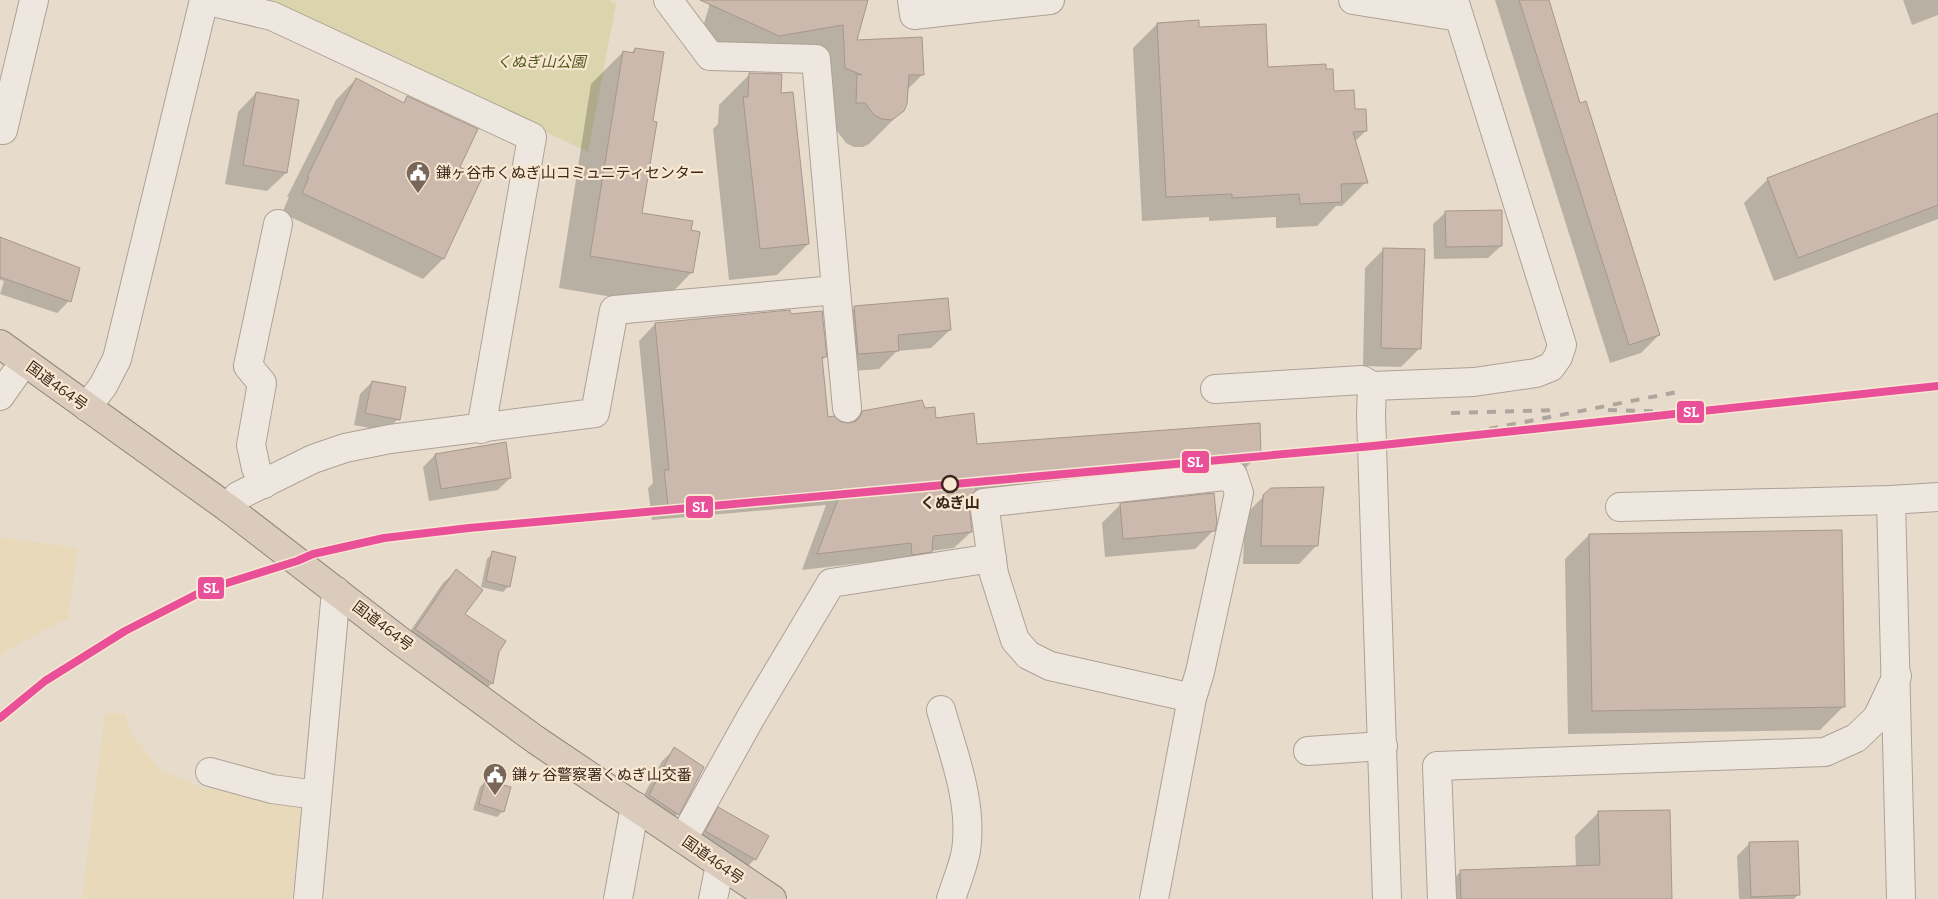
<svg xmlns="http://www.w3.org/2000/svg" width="1938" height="899" viewBox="0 0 1938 899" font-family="Bitter,'Noto Sans JP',serif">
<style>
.farmland{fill:#e8d9bb}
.green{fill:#dbd5ad}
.shadow{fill:#0003}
.building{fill:#cbb9ad;stroke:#a7968b}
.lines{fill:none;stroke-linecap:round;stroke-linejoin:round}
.minor-casing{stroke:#aca196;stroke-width:30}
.highway-casing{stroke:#91867c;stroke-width:30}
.minor{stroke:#eee7df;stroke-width:28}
.highway{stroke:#dacbbc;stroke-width:28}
.rail{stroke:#ada69f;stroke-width:4;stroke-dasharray:9 9;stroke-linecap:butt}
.rail-1-casing{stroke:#f9e8d1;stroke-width:11}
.rail-1{stroke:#e95098;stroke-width:8}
.stop-dot{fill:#f9e8d1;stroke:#3c271c;stroke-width:2.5}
.labels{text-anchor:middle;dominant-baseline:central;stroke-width:4.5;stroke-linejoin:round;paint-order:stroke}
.park-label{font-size:15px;font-style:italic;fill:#535a21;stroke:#f9e8d1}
.poi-label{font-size:15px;fill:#3c271c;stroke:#f9e8d1;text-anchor:start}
.street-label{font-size:15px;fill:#3c271c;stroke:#f9e8d1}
.stop-label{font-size:15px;font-weight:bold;fill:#3c271c;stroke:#f9e8d1}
.line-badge{stroke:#f9e8d1;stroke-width:2}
.badge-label{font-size:14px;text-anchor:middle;font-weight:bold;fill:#fff}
</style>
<rect width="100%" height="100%" fill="#e7dccc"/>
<g class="farmland">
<path d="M 0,537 L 78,548 L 68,619 L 36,634 L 0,656 Z"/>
<path d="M 105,713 L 125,714 L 132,735 L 160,769 L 203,788 L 302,798 L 292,899 L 82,899 Z"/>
</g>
<path class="green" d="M 267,0 L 609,0 L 616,4 L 588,152 Z"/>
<g class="shadow">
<path d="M 711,0 L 867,0 L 855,42 L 923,74 L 907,90 L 898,115 L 869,144 L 863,147 L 854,147 L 846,143 L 837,131 L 828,130 L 815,52 L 750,64 L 699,40 Z"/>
<path d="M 1495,0 L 1548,0 L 1579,105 L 1659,335 L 1641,353 L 1610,363 Z"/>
<path d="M 1903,0 L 1938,0 L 1938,15 L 1912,25 Z"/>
<path d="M 1157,24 L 1198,29 L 1267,69 L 1325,70 L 1333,92 L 1354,111 L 1366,131 L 1354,142 L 1366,182 L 1342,206 L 1336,206 L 1317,226 L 1276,228 L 1276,217 L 1209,221 L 1209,217 L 1142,221 L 1133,48 Z"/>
<path d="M 635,49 L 651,122 L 641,214 L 690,231 L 692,272 L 660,305 L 559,288 L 591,84 L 623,52 L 631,53 Z"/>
<path d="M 750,74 L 780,95 L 808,244 L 777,275 L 729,280 L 713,129 L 718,124 L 719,105 Z"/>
<path d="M 356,79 L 402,103 L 408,98 L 458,167 L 481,178 L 443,259 L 423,279 L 282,213 L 289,197 L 287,197 L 336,100 Z"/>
<path d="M 256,93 L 286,173 L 267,191 L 225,184 L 238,112 Z"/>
<path d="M 1938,114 L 1938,219 L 1774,281 L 1744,203 L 1768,179 Z"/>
<path d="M 1446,212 L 1501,246 L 1488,258 L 1434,259 L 1433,224 Z"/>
<path d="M 0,238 L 69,301 L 57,313 L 0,294 L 4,281 L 0,280 Z"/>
<path d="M 1384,249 L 1420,348 L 1401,367 L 1363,366 L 1365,268 Z"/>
<path d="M 855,307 L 950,330 L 931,348 L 897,351 L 879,369 L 840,372 L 836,326 Z"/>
<path d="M 790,316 L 825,357 L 821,361 L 827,418 L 839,423 L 850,424 L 863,412 L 924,409 L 976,446 L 1260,454 L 1243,470 L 971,493 L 967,505 L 971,532 L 954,548 L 931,551 L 914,568 L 896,570 L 895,559 L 802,570 L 826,505 L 652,520 L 648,488 L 653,483 L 639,341 L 655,324 Z"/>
<path d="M 372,382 L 398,419 L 386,431 L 354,425 L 360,394 Z"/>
<path d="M 435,455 L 510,478 L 498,490 L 429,501 L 423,467 Z"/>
<path d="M 1264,496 L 1317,545 L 1299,564 L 1243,564 L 1245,515 Z"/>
<path d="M 1120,505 L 1214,530 L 1195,549 L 1105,557 L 1102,523 Z"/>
<path d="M 1589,535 L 1844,706 L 1820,730 L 1568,734 L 1565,559 Z"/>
<path d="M 493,553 L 509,586 L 503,592 L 481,587 L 487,559 Z"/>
<path d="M 456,571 L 463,615 L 498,652 L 492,683 L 480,695 L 403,642 L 443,583 Z"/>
<path d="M 675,749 L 678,814 L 665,826 L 637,808 L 662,761 Z"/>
<path d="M 486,781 L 503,811 L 497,817 L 473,810 L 480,787 Z"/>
<path d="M 719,809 L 755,859 L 743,871 L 694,844 L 706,821 Z"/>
<path d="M 1598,813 L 1671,899 L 1437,899 L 1437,895 L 1460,872 L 1576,867 L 1575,836 Z"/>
<path d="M 1750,843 L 1798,895 L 1794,899 L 1739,899 L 1737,856 Z"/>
</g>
<g class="building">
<path d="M 700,0 L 868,0 L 857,40 L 922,37 L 924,75 L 909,75 L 907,104 L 904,111 L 892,120 L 882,119 L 874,115 L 865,103 L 856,103 L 857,74 L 862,75 L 845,68 L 843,25 L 779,36 Z"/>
<path d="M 1519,0 L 1549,0 L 1580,103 L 1586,101 L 1660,335 L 1629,345 Z"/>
<path d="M 1199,20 L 1199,27 L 1266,24 L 1268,67 L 1326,64 L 1326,69 L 1333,69 L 1334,91 L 1354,90 L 1355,109 L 1366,109 L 1367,131 L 1353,132 L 1368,183 L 1341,184 L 1342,202 L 1300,204 L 1299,194 L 1232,198 L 1232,194 L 1166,197 L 1157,23 Z"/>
<path d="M 635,48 L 664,52 L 653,121 L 657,122 L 642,213 L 693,221 L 691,230 L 700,232 L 693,273 L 590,256 L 623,51 L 634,53 Z"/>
<path d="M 749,73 L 782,74 L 781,93 L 793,92 L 809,244 L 760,249 L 743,97 L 748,97 Z"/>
<path d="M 356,78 L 404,103 L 407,96 L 478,129 L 460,167 L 482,178 L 444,259 L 302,193 L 309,177 L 307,177 Z"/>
<path d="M 256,92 L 299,100 L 287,173 L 243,165 Z"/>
<path d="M 1938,113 L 1938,205 L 1798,258 L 1767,178 Z"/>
<path d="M 1502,210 L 1502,246 L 1446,247 L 1445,211 Z"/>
<path d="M 0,237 L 80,268 L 71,302 L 0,277 Z"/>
<path d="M 1383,248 L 1425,249 L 1421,349 L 1381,348 Z"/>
<path d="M 948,298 L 951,330 L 898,335 L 899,351 L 858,354 L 854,306 Z"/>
<path d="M 790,310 L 791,314 L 822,311 L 827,357 L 822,357 L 828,417 L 834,416 L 841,422 L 849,423 L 856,421 L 861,415 L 862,411 L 922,400 L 925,408 L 935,407 L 936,418 L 974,413 L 977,444 L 1260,423 L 1261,454 L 1210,459 L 1211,462 L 1117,472 L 1116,467 L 975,478 L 976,490 L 970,497 L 969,505 L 972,532 L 933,536 L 932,552 L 912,555 L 911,543 L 817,554 L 842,489 L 668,505 L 664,470 L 669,470 L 655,323 Z"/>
<path d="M 372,381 L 406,387 L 400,420 L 365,413 Z"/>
<path d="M 506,442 L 511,478 L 441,489 L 435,454 Z"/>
<path d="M 1324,487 L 1318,546 L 1261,546 L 1263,495 L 1271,488 Z"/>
<path d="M 1214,493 L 1217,523 L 1215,531 L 1123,539 L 1120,503 Z"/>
<path d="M 1842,530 L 1845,707 L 1592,711 L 1589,534 Z"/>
<path d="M 492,551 L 516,557 L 510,587 L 486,581 Z"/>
<path d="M 456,569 L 483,590 L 465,614 L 506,641 L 499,652 L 493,684 L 415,629 Z"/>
<path d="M 674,747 L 704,767 L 679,815 L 649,795 Z"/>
<path d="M 485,780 L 511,787 L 504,812 L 479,804 Z"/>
<path d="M 718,807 L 769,836 L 756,860 L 705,831 Z"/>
<path d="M 1670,810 L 1672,899 L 1461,899 L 1460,870 L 1600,865 L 1598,811 Z"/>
<path d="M 1798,841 L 1800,895 L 1751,897 L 1749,842 Z"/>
</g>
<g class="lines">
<defs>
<g id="minor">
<path d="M 204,0 L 272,16 L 532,137 L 481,429"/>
<path d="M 912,0 L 914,15 L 1050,0"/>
<path d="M 1353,0 L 1459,17"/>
<path d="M 3,130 L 34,0"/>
<path d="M 836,290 L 847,408"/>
<path d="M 1215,389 L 1362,380 L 1372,386"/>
<path d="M 0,396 L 24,362"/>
<path d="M 87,407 L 103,386 L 117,359 L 204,0"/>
<path d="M 264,484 L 256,468 L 251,445 L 262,383 L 248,366 L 278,224"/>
<path d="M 1891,500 L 1901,899"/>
<path d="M 1620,507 L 1891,500 L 1938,497"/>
<path d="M 228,508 L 238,496 L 313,459 L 345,448 L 390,439 L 595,413 L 614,310 L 836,290 L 816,59 L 710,56 L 668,0"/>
<path d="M 941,710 C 954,756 973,803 966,851 C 963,867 956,883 951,899"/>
<path d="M 1308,751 L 1383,746"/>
<path d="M 210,772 L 272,789 L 317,795"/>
<path d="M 683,839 L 751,717 L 831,583 L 992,558"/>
<path d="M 308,899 L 336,591"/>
<path d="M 618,899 L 635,806"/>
<path d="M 713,899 L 720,865"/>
<path d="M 1154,899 L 1192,698 L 1200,672 L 1239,493 L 1233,475 L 984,503 L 994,574 L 1015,640 L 1028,655 L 1050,666 L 1192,698"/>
<path d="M 1387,899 L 1371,415 L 1372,386 L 1474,382 L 1536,373 L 1551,367 L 1558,357 L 1562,345 L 1454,0"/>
<path d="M 1442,899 L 1437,766 L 1825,752 L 1856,738 L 1877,718 L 1897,676"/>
</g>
<path id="highway" d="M 0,344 L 228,508 L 399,640 L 536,740 L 772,899"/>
</defs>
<use href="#minor" class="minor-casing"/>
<use href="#highway" class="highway-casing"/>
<use href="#minor" class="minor"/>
<use href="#highway" class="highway"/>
<g class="rail">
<path d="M 1608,410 L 1683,412"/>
<path d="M 1451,413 L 1556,410"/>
<path d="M 1454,436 L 1682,391"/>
</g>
<defs>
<path id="rail-1" d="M 0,718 L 45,681 L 125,631 L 205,590 L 297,561 L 313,554 L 384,538 L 469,528 L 1373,446 L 1938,386"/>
</defs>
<use href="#rail-1" class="rail-1-casing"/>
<use href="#rail-1" class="rail-1"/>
</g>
<defs>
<symbol id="civic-pin" viewBox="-11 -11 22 30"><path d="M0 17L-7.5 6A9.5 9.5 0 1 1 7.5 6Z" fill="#78665a" stroke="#f9e8d1"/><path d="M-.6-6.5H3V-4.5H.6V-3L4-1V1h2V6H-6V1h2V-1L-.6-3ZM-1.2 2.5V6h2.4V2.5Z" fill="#fff"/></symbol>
</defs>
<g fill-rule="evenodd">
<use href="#civic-pin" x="404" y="159" width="28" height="38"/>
<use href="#civic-pin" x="481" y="761" width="28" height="38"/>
</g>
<circle class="stop-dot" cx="950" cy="484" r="8"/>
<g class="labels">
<g class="park-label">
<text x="541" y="62">くぬぎ山公園</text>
</g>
<g class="poi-label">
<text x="436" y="173">鎌ヶ谷市くぬぎ山コミュニティセンター</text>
<text x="512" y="775">鎌ヶ谷警察署くぬぎ山交番</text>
</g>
<g class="street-label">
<text transform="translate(57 386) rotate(36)">国道464号</text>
<text transform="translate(383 626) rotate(37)">国道464号</text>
<text transform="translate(713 860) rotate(35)">国道464号</text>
</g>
<g class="stop-label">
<text x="950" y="503">くぬぎ山</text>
</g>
</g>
<g class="line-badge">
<rect x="1676" y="400" width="29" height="24" rx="5" fill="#e95098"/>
<rect x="1181" y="450" width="29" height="24" rx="5" fill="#e95098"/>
<rect x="685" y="495" width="29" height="24" rx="5" fill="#e95098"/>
<rect x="197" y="576" width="28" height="24" rx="5" fill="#e95098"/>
</g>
<g class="badge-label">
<text x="1691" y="417">SL</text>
<text x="1195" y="467">SL</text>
<text x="700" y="512">SL</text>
<text x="211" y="593">SL</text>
</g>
</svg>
